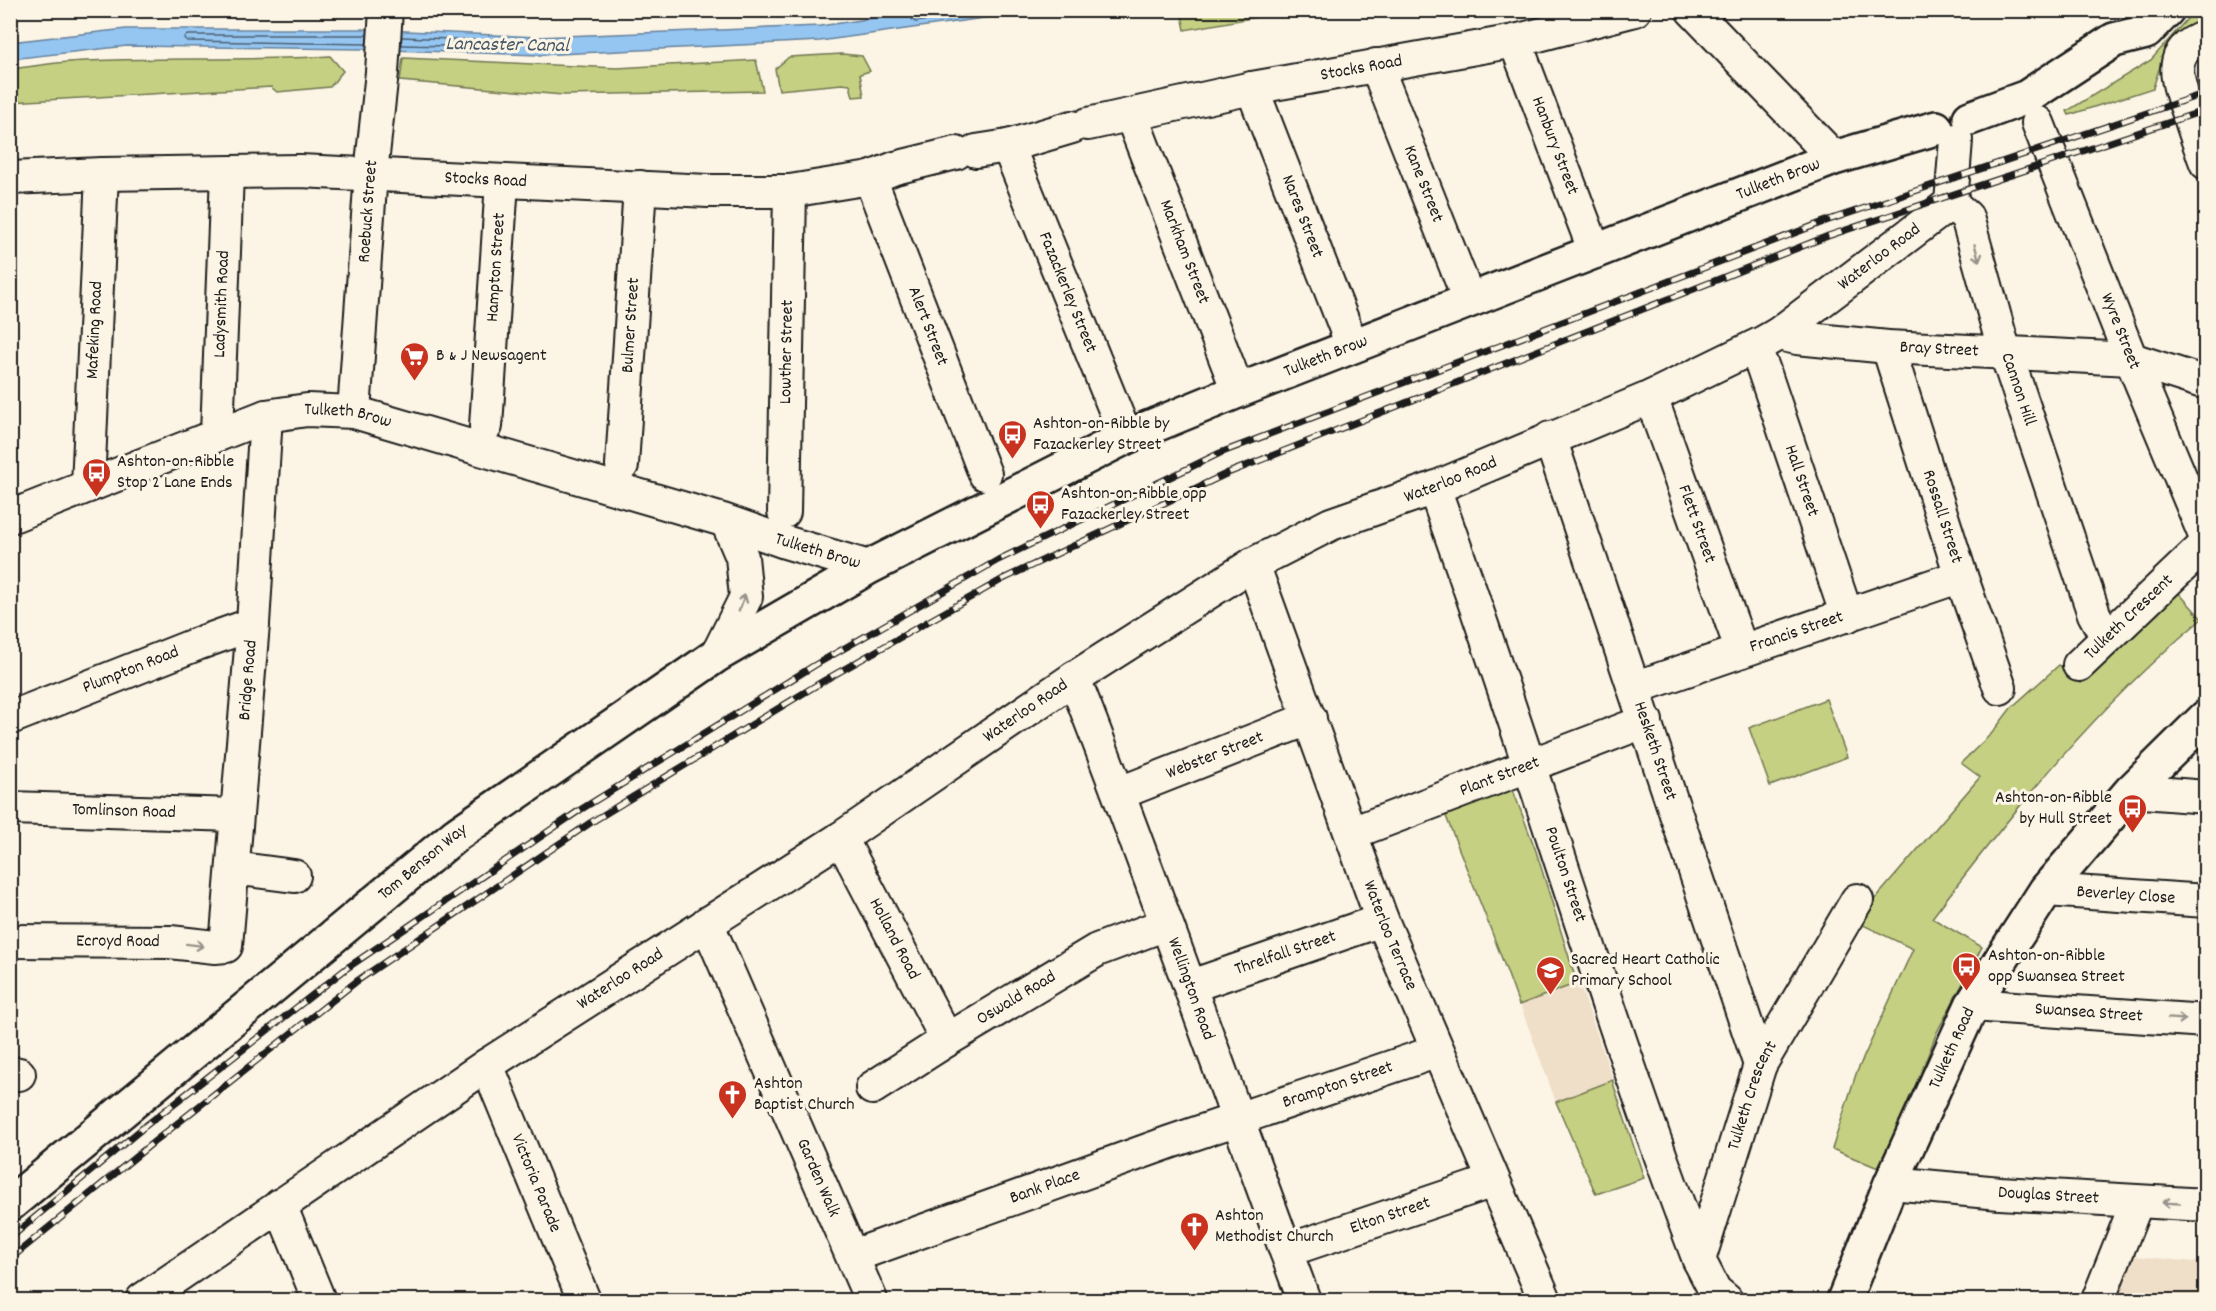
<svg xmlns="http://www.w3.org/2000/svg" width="2216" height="1311" viewBox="0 0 2216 1311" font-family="Dekko,sans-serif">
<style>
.built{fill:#efdec8}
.green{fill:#c5d083;stroke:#707650;stroke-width:1.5}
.water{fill:#95c5f1;stroke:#65819c;stroke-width:1.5}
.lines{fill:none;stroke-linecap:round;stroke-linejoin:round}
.shore{stroke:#4c6071;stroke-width:1.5}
.minor-casing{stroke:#1c1c1c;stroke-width:36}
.major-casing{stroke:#1c1c1c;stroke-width:38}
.minor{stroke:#fcf5e5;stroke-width:32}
.major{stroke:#fcf5e5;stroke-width:33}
.rail-casing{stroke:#1c1c1c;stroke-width:7}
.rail{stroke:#fcf5e5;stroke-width:4.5;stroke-dasharray:14;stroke-linecap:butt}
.oneway{stroke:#97938b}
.labels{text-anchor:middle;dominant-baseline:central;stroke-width:6;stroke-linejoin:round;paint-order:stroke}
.street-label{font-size:18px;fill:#1c1c1c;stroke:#fcf5e5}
.poi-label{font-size:18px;fill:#1c1c1c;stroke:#fcf5e5;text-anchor:start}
.water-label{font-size:20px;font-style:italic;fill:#465767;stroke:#fcf5e5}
</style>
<rect width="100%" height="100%" fill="#fcf5e5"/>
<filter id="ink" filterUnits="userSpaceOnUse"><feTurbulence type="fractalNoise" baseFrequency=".0167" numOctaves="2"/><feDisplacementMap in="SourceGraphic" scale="12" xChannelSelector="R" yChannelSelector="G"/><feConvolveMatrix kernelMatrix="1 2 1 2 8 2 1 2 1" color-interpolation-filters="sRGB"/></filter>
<g filter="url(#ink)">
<g class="built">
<path d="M 1511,785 L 1536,851 L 1577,982 L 1580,985 L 1613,1080 L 1613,1083 L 1644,1178 L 1596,1194 L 1556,1102 L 1492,929 L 1469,877 L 1444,811 Z"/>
<path d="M 2125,1255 L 2205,1263 L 2205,1300 L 2109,1300 Z"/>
</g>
<g class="green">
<path d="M 1181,10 L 1290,10 L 1290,11 L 1185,30 Z"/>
<path d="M 2194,11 L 2205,11 L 2205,20 C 2168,34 2164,54 2153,88 L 2069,115 L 2067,111 L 2151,60 Z"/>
<path d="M 842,54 L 862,56 L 870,71 L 860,74 L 864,96 L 853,97 L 850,85 L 842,84 L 779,90 L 775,69 L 789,57 Z"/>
<path d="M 330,56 L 343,71 L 330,87 L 277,92 L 271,87 L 11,102 L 11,69 C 30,67 50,63 69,62 C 156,56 243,62 330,56 Z"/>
<path d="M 403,58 L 617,68 L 756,60 L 763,91 L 563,95 L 400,81 Z"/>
<path d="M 2177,591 L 2202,619 C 2098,705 2013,811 1932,918 L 1982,947 L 1937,1032 L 1883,1170 L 1832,1149 L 1856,1074 L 1913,949 L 1859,923 L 1869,906 L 1980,777 L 1961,763 L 1992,733 L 2011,708 L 2059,665 L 2081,683 Z"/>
<path d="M 1826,699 L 1847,757 L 1770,786 L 1749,728 Z"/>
<path d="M 1511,785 L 1536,851 L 1577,983 L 1519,1005 C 1496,939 1469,876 1444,811 Z"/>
<path d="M 1613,1080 L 1613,1083 L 1644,1178 L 1596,1194 L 1556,1102 Z"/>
</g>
<path class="water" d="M 928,10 L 1034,11 L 820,41 L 539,55 L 361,49 L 127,46 L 11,59 L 10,42 L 126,29 L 362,29 L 537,37 L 820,26 Z"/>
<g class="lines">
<g class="shore">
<path d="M 914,10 L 912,19 L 915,22 L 992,10"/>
<path d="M 367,44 L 187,41 L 184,38 L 187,35 L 367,35"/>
<path d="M 401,45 L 497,47 L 500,45 L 497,41 L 402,37"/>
</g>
<defs>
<g id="minor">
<path d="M 1692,10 L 1834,158"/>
<path d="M 2206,37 C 2163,51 2178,83 2189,114 C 2194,130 2200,147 2206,163"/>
<path id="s1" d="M 1515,41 L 1595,252"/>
<path id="s2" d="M 1376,65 L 1469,300"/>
<path id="s3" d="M 1252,88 L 1352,345"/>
<path id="s4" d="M 1131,115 L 1238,391"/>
<path id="s5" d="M 2038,123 L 2131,359 L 2206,538"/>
<path id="s6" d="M 1088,124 L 1252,88 L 1515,41 L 1635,10"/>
<path id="s7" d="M 1008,146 L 1126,437"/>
<path d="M 976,151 L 1008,146 L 1072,127"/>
<path id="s8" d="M 10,178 L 102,174 L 300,171 L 708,191 L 790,191 L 870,178 L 895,168 L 956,153"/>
<path id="s9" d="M 870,178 L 985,474"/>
<path id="s10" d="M 1951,203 L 1967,217 L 2001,339 L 2094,614 L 2107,638"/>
<path d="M 1951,203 L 1956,140"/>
<path id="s11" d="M 1778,334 L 1797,338 L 1888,347 L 2131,359 L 2206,383"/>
<path id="s12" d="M 1754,347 L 1763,368 L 1847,616"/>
<path id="s13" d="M 1888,347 L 1961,576 L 2000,688"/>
<path id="s14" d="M 1651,397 L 1742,651"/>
<path id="s15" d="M 354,412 L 371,173 L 382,72 L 386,10"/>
<path id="s16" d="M 486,426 L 502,182"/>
<path id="s17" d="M 217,434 L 227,173"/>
<path id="s18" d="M 1550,438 L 1760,1065"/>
<path id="s19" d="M 622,465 L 640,187"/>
<path id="s20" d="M 88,486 L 102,174"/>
<path id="s21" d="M 1434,488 C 1527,743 1602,1006 1699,1260"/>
<path id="s22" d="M 784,512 L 790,191"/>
<path id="s23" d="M 10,517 L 266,416 L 307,410 L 354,412 L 723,520 L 785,542 L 869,567"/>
<path id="s24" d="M 1253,564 L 1382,920 L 1545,1300"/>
<path d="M 717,655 L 746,597 L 742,557 L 727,522"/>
<path id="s25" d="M 2079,665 L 2206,544"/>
<path id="s26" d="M 1074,678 C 1155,884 1227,1093 1304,1300"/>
<path id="s27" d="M 1634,688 L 1961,576"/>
<path id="s28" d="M 10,718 L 197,644 L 253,624"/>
<path d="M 2131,791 L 2206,797"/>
<path id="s29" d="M 1120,793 L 1310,718"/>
<path id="s30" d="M 10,808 L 236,815"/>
<path id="s31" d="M 1352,833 L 1646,721"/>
<path id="s32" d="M 841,838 L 947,1040"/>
<path d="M 233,868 L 294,876"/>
<path id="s33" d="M 2046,890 L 2206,901"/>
<path id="s34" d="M 707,923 L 871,1300"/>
<path id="s35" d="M 10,941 L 170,942 L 215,947 L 226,946 L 253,624 L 266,416"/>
<path id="s36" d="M 1191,986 L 1382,920"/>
<path id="s37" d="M 1972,1005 L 2206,1021"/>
<path id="s38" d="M 487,1065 L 584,1300"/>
<path d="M 10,1073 L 19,1074"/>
<path id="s39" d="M 872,1088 L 947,1040 L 1097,950 L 1166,924"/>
<path id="s40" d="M 1891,1183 L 2000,1193 L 2206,1205"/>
<path d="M 280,1205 L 319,1300"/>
<path id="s41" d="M 1286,1251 L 1493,1181"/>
<path id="s42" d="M 853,1256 L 1170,1142 L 1438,1051"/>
<path id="s43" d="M 142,1300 L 487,1065 L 841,838 L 1074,678 L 1253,564 L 1331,524 L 1434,488 L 1651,397 L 1764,342 L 1778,334 L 1951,203"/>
<path id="s44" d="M 1726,1300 L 1715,1291 L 1699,1260 L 1760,1065 L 1857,900"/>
<path d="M 2098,1300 L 2137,1202"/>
</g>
<g id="major">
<path d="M 1970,118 L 2027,97 L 2114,40 L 2146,32 L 2167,10"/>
<path id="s45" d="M 10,1204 L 457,834 L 717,655 L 869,567 L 1126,437 L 1238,391 L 1834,158 L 1936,128"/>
<path id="s46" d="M 1844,1300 L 1891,1183 L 1972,1005 L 2046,890 L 2131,791 L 2206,717"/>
</g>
</defs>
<use href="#minor" class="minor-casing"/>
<use href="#major" class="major-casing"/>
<use href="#minor" class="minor"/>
<use href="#major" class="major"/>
<defs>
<g id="rail">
<path d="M 10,1238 L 144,1127 L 347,968 L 580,810 L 815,665 L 998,560 L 1220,453 L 1826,221 L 2206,93"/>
<path d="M 10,1259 L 155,1141 L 357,981 L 590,823 L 825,680 L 1003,579 L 1228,473 L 1828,236 L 2206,110"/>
</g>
</defs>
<use href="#rail" class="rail-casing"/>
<use href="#rail" class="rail"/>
</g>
<defs><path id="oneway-shaft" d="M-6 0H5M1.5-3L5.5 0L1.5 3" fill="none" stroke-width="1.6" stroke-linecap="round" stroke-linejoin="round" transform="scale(1.5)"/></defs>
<g class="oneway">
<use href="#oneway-shaft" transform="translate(1977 253) rotate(74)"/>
<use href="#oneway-shaft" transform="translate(742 603) rotate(-69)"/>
<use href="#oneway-shaft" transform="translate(195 945) rotate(7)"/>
<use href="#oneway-shaft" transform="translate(2177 1019) rotate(4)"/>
<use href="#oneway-shaft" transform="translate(2171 1203) rotate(-177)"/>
</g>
</g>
<defs>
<symbol id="supermarket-pin" viewBox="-11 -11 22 30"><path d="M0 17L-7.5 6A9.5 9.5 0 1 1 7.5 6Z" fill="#c8321e" stroke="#fcf5e5"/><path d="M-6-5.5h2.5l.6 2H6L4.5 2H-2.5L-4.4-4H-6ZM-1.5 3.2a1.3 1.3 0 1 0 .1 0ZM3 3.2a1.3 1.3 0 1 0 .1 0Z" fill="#fff"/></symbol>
<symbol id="bus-pin" viewBox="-11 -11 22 30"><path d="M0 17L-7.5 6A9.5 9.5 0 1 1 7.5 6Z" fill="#c8321e" stroke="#fcf5e5"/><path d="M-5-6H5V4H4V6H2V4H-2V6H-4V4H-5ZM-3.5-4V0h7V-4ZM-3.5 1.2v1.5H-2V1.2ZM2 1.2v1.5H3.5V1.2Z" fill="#fff"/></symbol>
<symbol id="school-pin" viewBox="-11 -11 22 30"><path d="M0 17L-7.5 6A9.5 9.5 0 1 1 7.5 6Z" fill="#c8321e" stroke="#fcf5e5"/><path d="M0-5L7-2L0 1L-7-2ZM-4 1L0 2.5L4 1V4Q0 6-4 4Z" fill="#fff"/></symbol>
<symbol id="church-pin" viewBox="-11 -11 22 30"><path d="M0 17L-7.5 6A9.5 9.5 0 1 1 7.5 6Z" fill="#c8321e" stroke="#fcf5e5"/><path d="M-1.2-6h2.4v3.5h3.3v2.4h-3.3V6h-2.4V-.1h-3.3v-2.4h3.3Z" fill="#fff"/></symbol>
</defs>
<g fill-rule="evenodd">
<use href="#supermarket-pin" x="398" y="340" width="33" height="45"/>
<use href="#bus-pin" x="996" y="418" width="33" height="45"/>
<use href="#bus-pin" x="80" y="456" width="33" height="45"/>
<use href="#bus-pin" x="1024" y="488" width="33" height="45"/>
<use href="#bus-pin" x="2116" y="792" width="33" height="45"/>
<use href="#bus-pin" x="1950" y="950" width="33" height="45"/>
<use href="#school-pin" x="1534" y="954" width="33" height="45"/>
<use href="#church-pin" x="716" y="1078" width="33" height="45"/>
<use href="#church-pin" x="1178" y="1210" width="33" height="45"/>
</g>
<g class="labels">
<g class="street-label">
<text stroke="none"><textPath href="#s6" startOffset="279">Stocks Road</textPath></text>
<text stroke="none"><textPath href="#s1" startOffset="112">Hanbury Street</textPath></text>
<text stroke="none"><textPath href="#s45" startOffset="2061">Tulketh Brow</textPath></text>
<text stroke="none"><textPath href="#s8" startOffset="476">Stocks Road</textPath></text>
<text stroke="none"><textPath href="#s2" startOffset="128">Kane Street</textPath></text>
<text stroke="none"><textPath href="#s15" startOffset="201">Roebuck Street</textPath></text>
<text stroke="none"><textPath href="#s3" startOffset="138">Nares Street</textPath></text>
<text stroke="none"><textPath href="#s4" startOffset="147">Markham Street</textPath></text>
<text stroke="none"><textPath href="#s43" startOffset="2034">Waterloo Road</textPath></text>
<text stroke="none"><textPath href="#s16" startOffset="159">Hampton Street</textPath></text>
<text stroke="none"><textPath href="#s7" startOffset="158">Fazackerley Street</textPath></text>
<text stroke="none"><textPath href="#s17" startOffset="130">Ladysmith Road</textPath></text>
<text stroke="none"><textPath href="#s19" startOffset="140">Bulmer Street</textPath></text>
<text stroke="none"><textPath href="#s9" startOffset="159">Alert Street</textPath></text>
<text stroke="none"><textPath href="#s20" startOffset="156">Mafeking Road</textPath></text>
<text stroke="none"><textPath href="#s5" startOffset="224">Wyre Street</textPath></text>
<text stroke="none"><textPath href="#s11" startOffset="162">Bray Street</textPath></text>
<text stroke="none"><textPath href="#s22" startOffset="160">Lowther Street</textPath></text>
<text stroke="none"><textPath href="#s45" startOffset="1575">Tulketh Brow</textPath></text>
<text stroke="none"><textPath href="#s10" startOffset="201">Cannon Hill</textPath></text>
<text stroke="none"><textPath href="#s23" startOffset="358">Tulketh Brow</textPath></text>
<text stroke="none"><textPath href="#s43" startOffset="1548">Waterloo Road</textPath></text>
<text stroke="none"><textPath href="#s12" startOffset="142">Hall Street</textPath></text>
<text stroke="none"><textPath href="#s13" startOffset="178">Rossall Street</textPath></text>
<text stroke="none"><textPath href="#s14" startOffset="135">Flett Street</textPath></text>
<text stroke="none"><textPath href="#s23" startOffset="848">Tulketh Brow</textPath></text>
<text stroke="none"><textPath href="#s25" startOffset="69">Tulketh Crescent</textPath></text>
<text stroke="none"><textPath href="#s27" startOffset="172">Francis Street</textPath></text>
<text stroke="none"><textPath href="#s28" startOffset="130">Plumpton Road</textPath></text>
<text stroke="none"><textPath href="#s35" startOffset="483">Bridge Road</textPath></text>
<text stroke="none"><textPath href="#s43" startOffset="1062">Waterloo Road</textPath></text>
<text stroke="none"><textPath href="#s18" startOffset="330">Hesketh Street</textPath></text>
<text stroke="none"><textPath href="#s29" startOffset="102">Webster Street</textPath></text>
<text stroke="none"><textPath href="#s31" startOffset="158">Plant Street</textPath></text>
<text stroke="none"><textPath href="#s30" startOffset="114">Tomlinson Road</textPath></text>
<text stroke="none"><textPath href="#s45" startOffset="536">Tom Benson Way</textPath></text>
<text stroke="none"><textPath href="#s21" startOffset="408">Poulton Street</textPath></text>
<text stroke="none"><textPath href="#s33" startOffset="80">Beverley Close</textPath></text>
<text stroke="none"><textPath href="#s24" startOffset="396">Waterloo Terrace</textPath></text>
<text stroke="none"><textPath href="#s32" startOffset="114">Holland Road</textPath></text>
<text stroke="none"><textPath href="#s35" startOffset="108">Ecroyd Road</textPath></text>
<text stroke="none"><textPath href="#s36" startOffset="100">Threlfall Street</textPath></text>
<text stroke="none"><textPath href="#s43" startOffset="576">Waterloo Road</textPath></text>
<text stroke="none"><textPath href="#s26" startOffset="332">Wellington Road</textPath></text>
<text stroke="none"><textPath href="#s39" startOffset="170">Oswald Road</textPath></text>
<text stroke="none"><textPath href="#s37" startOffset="117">Swansea Street</textPath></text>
<text stroke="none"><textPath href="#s46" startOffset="274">Tulketh Road</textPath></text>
<text stroke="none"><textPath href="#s42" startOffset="514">Brampton Street</textPath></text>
<text stroke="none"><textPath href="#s44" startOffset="222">Tulketh Crescent</textPath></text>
<text stroke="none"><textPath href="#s34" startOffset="278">Garden Walk</textPath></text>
<text stroke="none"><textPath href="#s38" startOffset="128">Victoria Parade</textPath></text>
<text stroke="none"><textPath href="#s42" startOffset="204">Bank Place</textPath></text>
<text stroke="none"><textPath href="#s40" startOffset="158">Douglas Street</textPath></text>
<text stroke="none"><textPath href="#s41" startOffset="110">Elton Street</textPath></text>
</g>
<g class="poi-label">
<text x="436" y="356">B &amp; J Newsagent</text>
<text x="1033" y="424">Ashton-on-Ribble by<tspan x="1033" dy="21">Fazackerley Street</tspan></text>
<text x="117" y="462">Ashton-on-Ribble<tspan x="117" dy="21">Stop 2 Lane Ends</tspan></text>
<text x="1061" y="494">Ashton-on-Ribble opp<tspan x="1061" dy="21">Fazackerley Street</tspan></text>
<text x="2112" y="798" text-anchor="end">Ashton-on-Ribble<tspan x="2112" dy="21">by Hull Street</tspan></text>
<text x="1988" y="956">Ashton-on-Ribble<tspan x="1988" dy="21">opp Swansea Street</tspan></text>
<text x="1571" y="960">Sacred Heart Catholic<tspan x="1571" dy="21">Primary School</tspan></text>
<text x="754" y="1084">Ashton<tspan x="754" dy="21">Baptist Church</tspan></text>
<text x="1215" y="1216">Ashton<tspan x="1215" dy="21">Methodist Church</tspan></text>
</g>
<g class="water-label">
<text transform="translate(507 46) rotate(1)">Lancaster Canal</text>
</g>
</g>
<rect width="2216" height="1311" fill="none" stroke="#fcf5e5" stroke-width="36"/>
<rect x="18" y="18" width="2180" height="1275" fill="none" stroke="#1c1c1c" stroke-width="2" filter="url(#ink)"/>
</svg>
